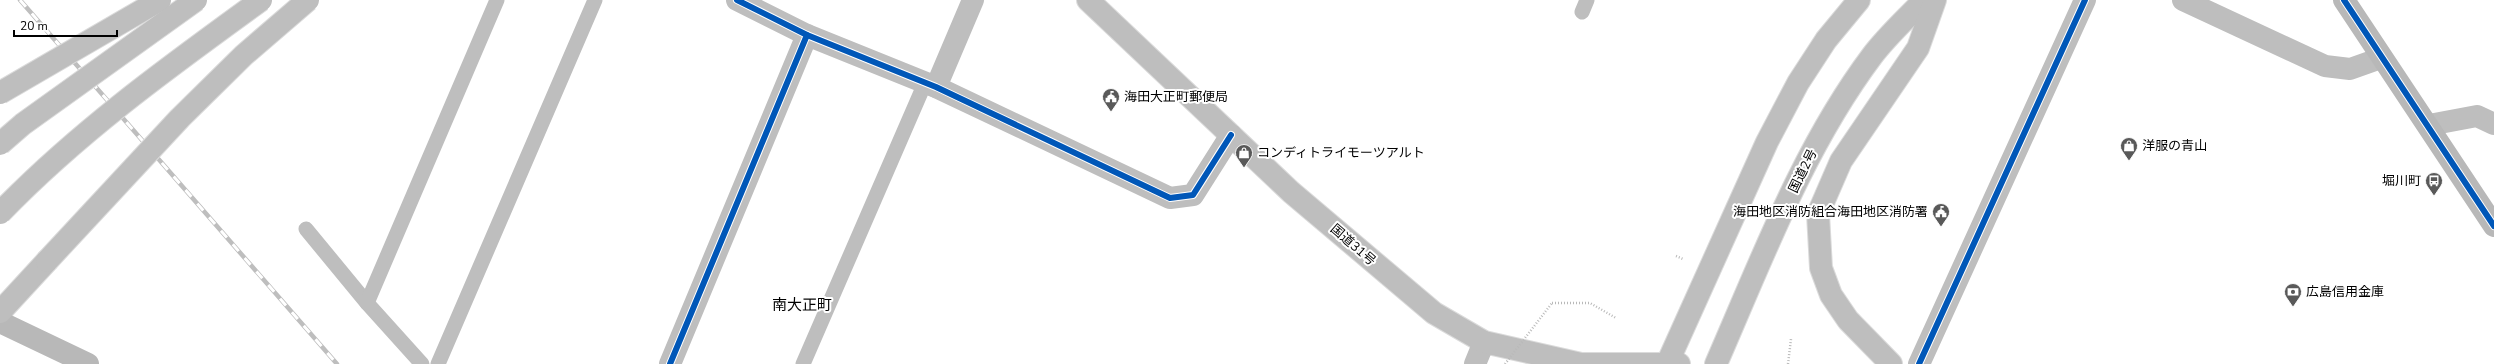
<svg xmlns="http://www.w3.org/2000/svg" width="2494" height="364" viewBox="0 0 2494 364" font-family="'Nunito Sans','Noto Sans JP',sans-serif">
<style>
.lines{fill:none;stroke-linecap:round;stroke-linejoin:round}
.highway-casing{stroke:#dbdbdb;stroke-width:24}
.path{stroke:#b9b9b9;stroke-width:2.5;stroke-dasharray:1 2;stroke-linecap:butt}
.lane{stroke:#bebebe;stroke-width:15}
.street{stroke:#bebebe;stroke-width:22}
.secondary{stroke:#b8b8b8;stroke-width:22}
.highway{stroke:#bebebe;stroke-width:22}
.rail-casing{stroke:#bebebe;stroke-width:4.5}
.rail{stroke:#fff;stroke-width:3;stroke-dasharray:9;stroke-linecap:butt}
.highway-bridge-casing{stroke:#dbdbdb;stroke-width:24;stroke-linecap:butt}
.path-bridge{stroke:#b9b9b9;stroke-width:2.5;stroke-dasharray:1 2;stroke-linecap:butt}
.highway-bridge{stroke:#bebebe;stroke-width:22}
.cycleway-casing{stroke:#fff;stroke-width:8}
.cycleway{stroke:#0057b8;stroke-width:6}
.labels{text-anchor:middle;dominant-baseline:central;stroke-width:4;stroke-linejoin:round;paint-order:stroke}
.poi-label{font-size:13px;fill:#000;stroke:#fff;text-anchor:start}
.street-label{font-size:13px;fill:#000;stroke:#fff}
.quarter-label{font-size:15px;fill:#000;stroke:#fff}
</style>
<rect width="100%" height="100%" fill="#fff"/>
<g class="lines">
<defs>
<g id="highway">
<path d="M 1088,0 L 1291,192 L 1434,313 L 1484,342 L 1581,364 L 1679,364"/>
<path d="M 0,312 L 47,261"/>
<path d="M 1667,364 L 1767,142 L 1798,83 L 1826,40 L 1859,0"/>
<path d="M 1716,364 C 1762,259 1803,148 1872,56 C 1887,36 1907,18 1924,0"/>
<path d="M 1891,364 L 1848,320 L 1831,295 L 1821,268 L 1818,214 L 1841,161 L 1918,48 L 1935,0"/>
</g>
</defs>
<use href="#highway" class="highway-casing"/>
<g class="path">
<path d="M 1676,256 L 1683,259"/>
<path d="M 1552,303 L 1590,303 L 1616,318"/>
<path d="M 1788,364 L 1791,339"/>
</g>
<g class="lane">
<path d="M 1582,12 L 1587,0"/>
<path d="M 306,229 L 367,303 L 422,364"/>
<path d="M 367,303 L 497,0"/>
<path d="M 438,364 L 595,0"/>
<path d="M 803,364 L 925,83"/>
</g>
<g class="street">
<path d="M 737,0 L 807,35 L 936,87 L 1170,198 L 1193,195 L 1231,135"/>
<path d="M 2183,0 L 2325,66 L 2350,69 L 2381,58"/>
<path d="M 936,87 L 973,0"/>
<path d="M 2429,125 L 2477,116 L 2494,124"/>
<path d="M 670,364 L 807,35"/>
<path d="M 1475,364 L 1484,342"/>
<path d="M 1919,364 L 2085,0"/>
</g>
<g class="secondary">
<path d="M 2344,0 L 2494,226"/>
<path d="M 0,322 L 88,364"/>
</g>
<use href="#highway" class="highway"/>
<defs>
<path id="rail" d="M 20,0 L 337,364"/>
</defs>
<use href="#rail" class="rail-casing"/>
<use href="#rail" class="rail"/>
<defs>
<g id="highway-bridge">
<path d="M 0,93 L 160,0"/>
<path d="M 0,144 L 23,124 L 196,0"/>
<path d="M 0,213 C 78,132 170,66 261,0"/>
<path d="M 47,261 L 180,118 L 244,55 L 308,0"/>
</g>
</defs>
<use href="#highway-bridge" class="highway-bridge-casing"/>
<path class="path-bridge" d="M 1505,364 L 1552,303"/>
<use href="#highway-bridge" class="highway-bridge"/>
<defs>
<g id="cycleway">
<path d="M 737,0 L 807,35 L 936,87 L 1170,198 L 1193,195 L 1231,135"/>
<path d="M 2344,0 L 2494,226"/>
<path d="M 670,364 L 807,35"/>
<path d="M 1919,364 L 2085,0"/>
</g>
</defs>
<use href="#cycleway" class="cycleway-casing"/>
<use href="#cycleway" class="cycleway"/>
</g>
<defs>
<symbol id="civic-pin" viewBox="-11 -11 22 30"><path d="M0 17L-7.5 6A9.5 9.5 0 1 1 7.5 6Z" fill="#595959" stroke="#fff"/><path d="M-.6-6.5H3V-4.5H.6V-3L4-1V1h2V6H-6V1h2V-1L-.6-3ZM-1.2 2.5V6h2.4V2.5Z" fill="#fff"/></symbol>
<symbol id="shop-pin" viewBox="-11 -11 22 30"><path d="M0 17L-7.5 6A9.5 9.5 0 1 1 7.5 6Z" fill="#595959" stroke="#fff"/><path d="M-5-2.5h2.3a2.7 3.5 0 0 1 5.4 0H5L5.5 6h-11ZM-1.5-2.5h3a1.5 2.3 0 0 0-3 0Z" fill="#fff"/></symbol>
<symbol id="bus-pin" viewBox="-11 -11 22 30"><path d="M0 17L-7.5 6A9.5 9.5 0 1 1 7.5 6Z" fill="#595959" stroke="#fff"/><path d="M-5-6H5V4H4V6H2V4H-2V6H-4V4H-5ZM-3.5-4V0h7V-4ZM-3.5 1.2v1.5H-2V1.2ZM2 1.2v1.5H3.5V1.2Z" fill="#fff"/></symbol>
<symbol id="bank-pin" viewBox="-11 -11 22 30"><path d="M0 17L-7.5 6A9.5 9.5 0 1 1 7.5 6Z" fill="#595959" stroke="#fff"/><path d="M-6-4H6V4H-6ZM0-2.3a2.3 2.3 0 1 0 0 4.6a2.3 2.3 0 1 0 0-4.6Z" fill="#fff"/></symbol>
</defs>
<g fill-rule="evenodd">
<use href="#civic-pin" x="1101" y="87" width="20" height="27"/>
<use href="#shop-pin" x="2119" y="136" width="20" height="27"/>
<use href="#shop-pin" x="1234" y="143" width="20" height="27"/>
<use href="#bus-pin" x="2424" y="171" width="20" height="27"/>
<use href="#civic-pin" x="1931" y="202" width="20" height="27"/>
<use href="#bank-pin" x="2283" y="282" width="20" height="27"/>
</g>
<g class="labels">
<g class="poi-label">
<text x="1124" y="97">海田大正町郵便局</text>
<text x="2142" y="146">洋服の青山</text>
<text x="1257" y="153">コンディトライモーツアルト</text>
<text x="2421" y="181" text-anchor="end">堀川町</text>
<text x="1928" y="212" text-anchor="end">海田地区消防組合海田地区消防署</text>
<text x="2306" y="292">広島信用金庫</text>
</g>
<g class="street-label">
<text transform="translate(1803 171) rotate(-64)">国道2号</text>
<text transform="translate(1353 245) rotate(41)">国道31号</text>
</g>
<g class="quarter-label">
<text x="802" y="305">南大正町</text>
</g>
</g>
<path d="M14 30v6h103v-6" fill="none" stroke="#000000" stroke-width="2"/>
<text x="20" y="30" font-size="12" fill="#000000" stroke="#ffffff" stroke-width="3" paint-order="stroke">20 m</text>
</svg>
